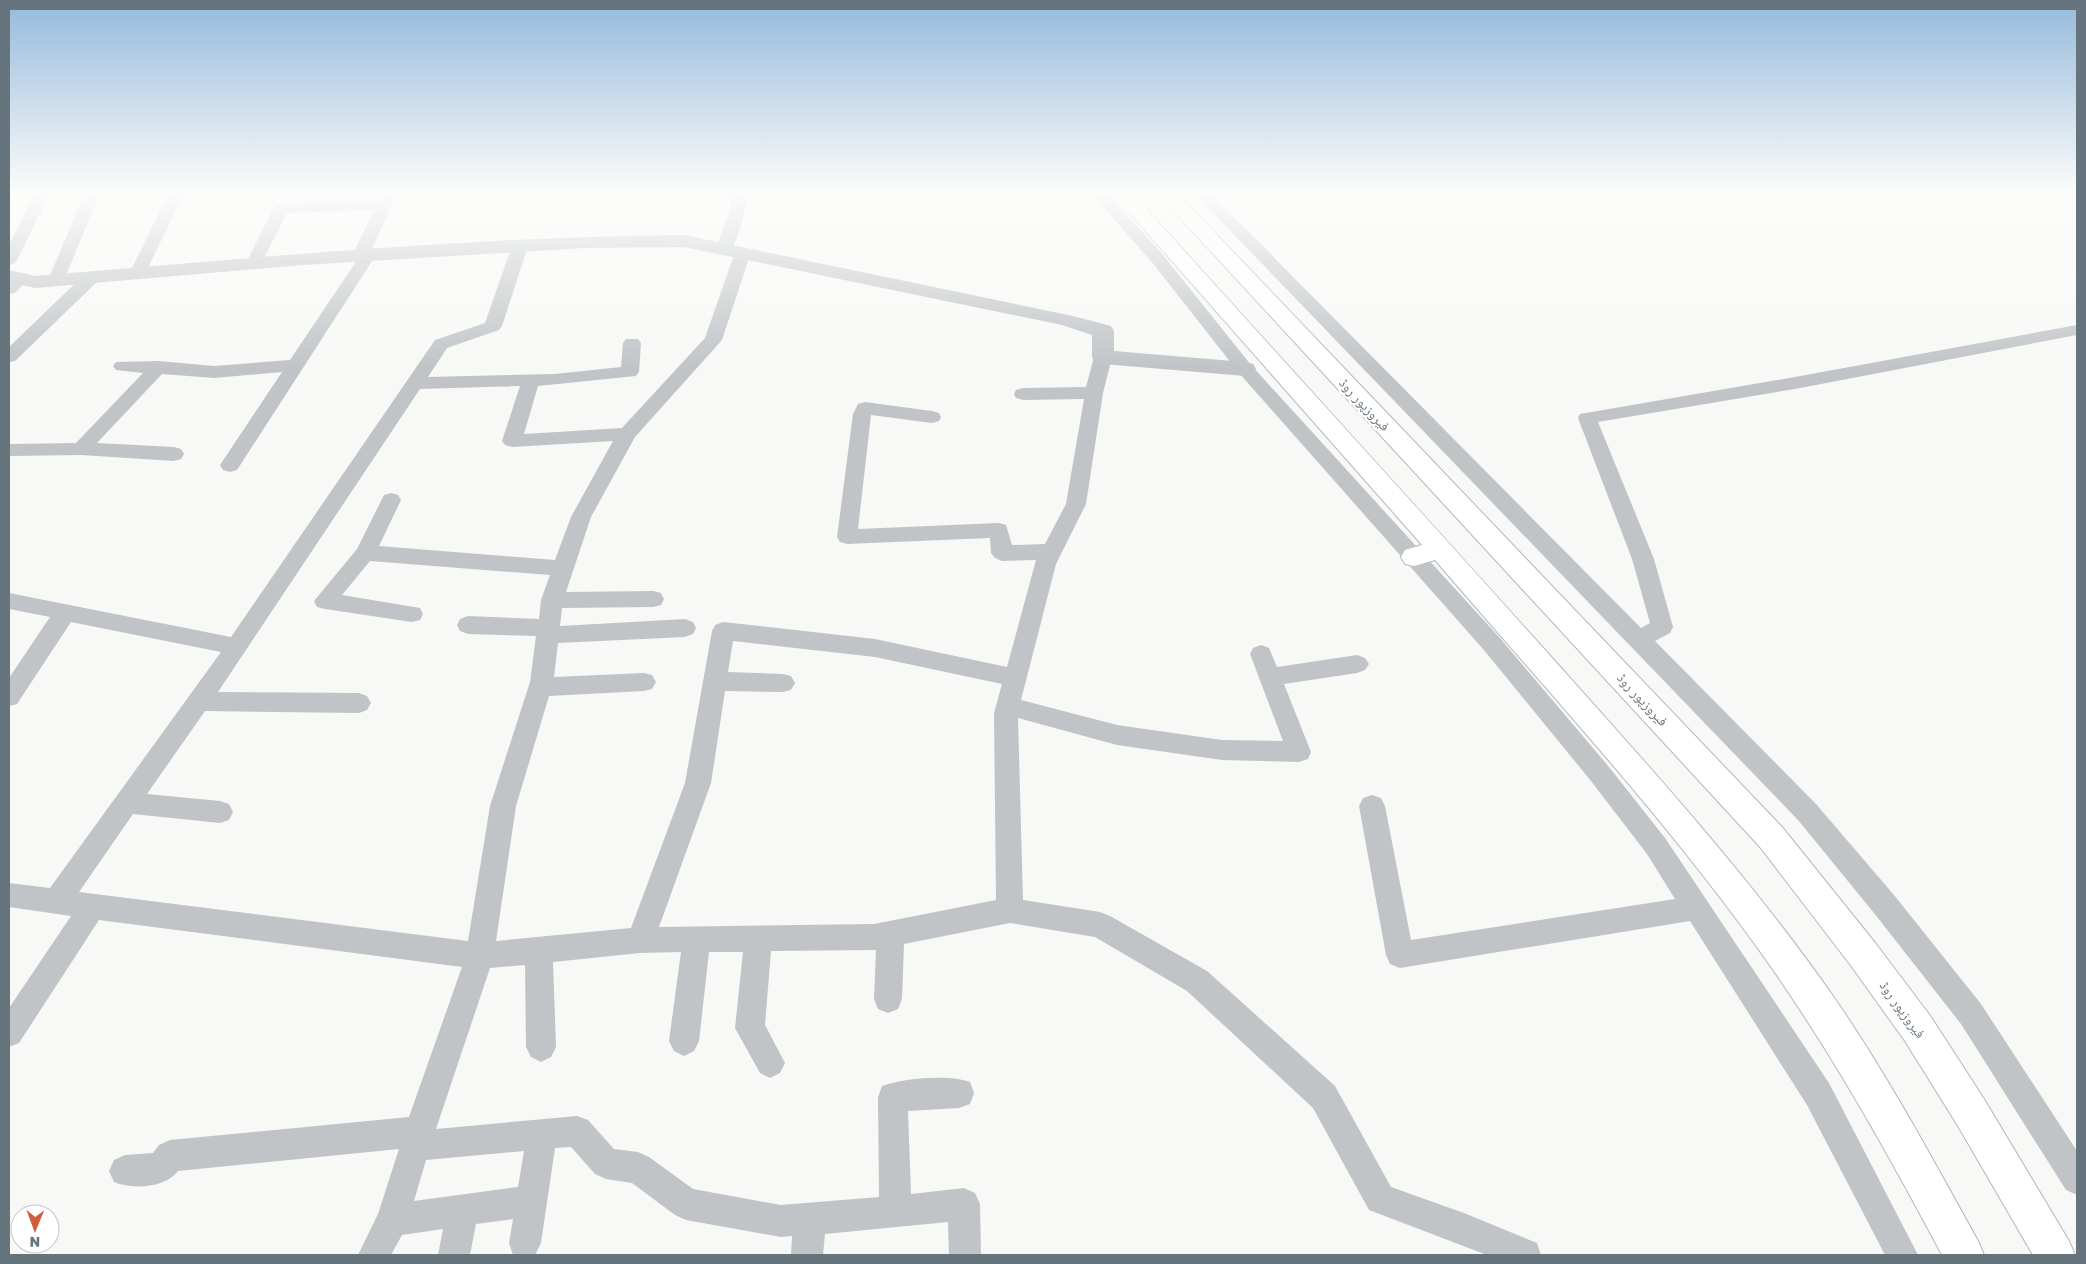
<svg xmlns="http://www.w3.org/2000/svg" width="2086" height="1264" viewBox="0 0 2086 1264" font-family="'Golos Text','Noto Naskh Arabic',sans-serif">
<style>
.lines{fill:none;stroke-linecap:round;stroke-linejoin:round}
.trunk-casing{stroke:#b4b7ba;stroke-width:2}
.minor{fill:#c0c4c7;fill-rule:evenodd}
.tertiary{fill:#c0c4c7;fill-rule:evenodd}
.trunk{fill:#fff;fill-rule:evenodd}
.labels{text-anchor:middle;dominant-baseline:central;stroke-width:5;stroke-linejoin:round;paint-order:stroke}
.street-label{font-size:14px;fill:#66747e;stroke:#fff}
</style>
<rect width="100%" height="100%" fill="#f8f8f6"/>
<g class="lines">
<defs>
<g id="trunk">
<path d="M 1112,193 L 1132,193 C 1270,346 1409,498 1546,651 C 1646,763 1747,873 1833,996 C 1887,1074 1932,1158 1978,1241 L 1984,1255 L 1942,1255 C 1885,1148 1826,1042 1754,943 C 1657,809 1543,686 1435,560 L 1414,566 L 1405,564 L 1401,557 L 1405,550 L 1422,545 Z"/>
<path d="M 1157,193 L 1177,193 L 1782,827 L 1876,944 L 1931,1017 L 1984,1099 L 2069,1241 L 2075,1255 L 2033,1255 L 1958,1126 L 1905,1041 L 1852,967 L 1760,847 Z"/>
</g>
</defs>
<use href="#trunk" class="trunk-casing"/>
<g class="minor">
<path d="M 35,193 L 50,193 L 17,260 L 15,263 L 9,265 L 9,245 Z"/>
<path d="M 85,193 L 100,193 L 64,280 L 62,284 L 50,284 L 48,280 Z"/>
<path d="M 169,193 L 184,193 L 145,274 L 143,278 L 131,278 L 129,274 Z"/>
<path d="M 382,193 L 397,194 L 371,251 L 376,255 L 237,470 L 230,472 L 223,470 L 220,465 L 282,372 L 214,378 L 162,374 L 97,443 L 174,447 L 181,449 L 184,454 L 181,459 L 174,461 L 81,455 L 9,456 L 9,444 L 76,443 L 143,373 L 116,370 L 113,366 L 116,362 L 159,361 L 214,366 L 290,360 L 357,260 L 352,256 L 374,210 L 287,213 L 260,266 L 248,266 L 246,263 L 273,209 L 281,204 L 378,201 Z"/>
<path d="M 730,193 L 746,193 C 747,207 738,250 724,254 L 716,249 L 731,207 Z"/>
<path d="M 1091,193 L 1107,193 L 1163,255 L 1251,365 L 1499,637 L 1609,767 L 1665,838 L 1829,1083 L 1918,1255 L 1885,1255 L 1807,1105 L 1690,921 L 1400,968 L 1390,964 L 1386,955 L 1359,806 L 1363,798 L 1372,795 L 1381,798 L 1385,806 L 1411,940 L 1675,899 L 1647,854 L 1591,781 L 1483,649 L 1239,373 L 1151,261 Z"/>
<path d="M 1194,193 L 1210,193 L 1641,628 L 1650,623 L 1632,559 L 1578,418 L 1580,414 L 1795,377 L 2077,325 L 2077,335 L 1795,389 L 1598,422 L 1654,559 L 1673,627 L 1670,633 L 1655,641 L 1816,804 L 1894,895 L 1981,1004 L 2077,1151 L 2077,1195 L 2066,1190 L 1961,1024 L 1874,913 L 1798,820 Z"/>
<path d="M 520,241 L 528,246 L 502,326 L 499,330 L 447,348 L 428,377 L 555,374 L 621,367 L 623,343 L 626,339 L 638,339 L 641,343 L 639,372 L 636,376 L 538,386 L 524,434 L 622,428 L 705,338 L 735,252 L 743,247 L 751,252 L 722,340 L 635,437 L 591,517 L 566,592 L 653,591 L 661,593 L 664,599 L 661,605 L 653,607 L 562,608 L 560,626 L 685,619 L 693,622 L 696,628 L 693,634 L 685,637 L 558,643 L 554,677 L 644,673 L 652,675 L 656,682 L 652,689 L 644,691 L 549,696 L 516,806 L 496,941 L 631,928 L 685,783 L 712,631 L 715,625 L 723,622 L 875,639 L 1007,667 L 1036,560 L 1002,561 L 995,558 L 991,553 L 990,538 L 847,544 L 840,542 L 837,537 L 853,414 L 858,404 L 865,402 L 932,411 L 939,413 L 941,417 L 939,421 L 932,423 L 871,415 L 858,529 L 999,523 L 1006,525 L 1012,545 L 1045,544 L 1066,504 L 1084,399 L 1023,400 L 1016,398 L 1014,394 L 1016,390 L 1023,388 L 1086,387 L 1094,357 L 1097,353 L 1109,353 L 1112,357 L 1103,393 L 1086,504 L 1056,564 L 1021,700 L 1117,725 L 1222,740 L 1283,741 L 1250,654 L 1253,648 L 1261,645 L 1269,648 L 1277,667 L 1357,655 L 1365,658 L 1369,664 L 1365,670 L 1357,673 L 1284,684 L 1311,752 L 1308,759 L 1299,762 L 1222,760 L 1117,745 L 1018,718 L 1023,900 L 1100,912 L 1110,916 L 1207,971 L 1335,1086 L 1391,1187 L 1464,1213 L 1537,1243 L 1541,1255 L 1487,1255 L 1369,1210 L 1313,1108 L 1187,991 L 1095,937 L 1010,923 L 904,944 L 902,999 L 898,1009 L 888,1013 L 878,1009 L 874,999 L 876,950 L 771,951 L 765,1025 L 785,1063 L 780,1073 L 770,1078 L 760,1073 L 735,1028 L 743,952 L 709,952 L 699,1041 L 694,1051 L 684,1056 L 674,1051 L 669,1041 L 681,952 L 640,953 L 553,962 L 556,1047 L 551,1057 L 541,1062 L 531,1057 L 526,1047 L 525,965 L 490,968 L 436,1129 L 577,1116 L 588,1120 L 614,1149 L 638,1152 L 649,1157 L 693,1189 L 781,1205 L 879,1197 L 878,1097 L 882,1086 C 902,1078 951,1074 970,1082 L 974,1093 L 970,1104 L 959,1108 L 908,1111 L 911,1194 L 964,1188 L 975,1193 L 980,1204 L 981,1255 L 949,1255 L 948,1222 L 825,1234 L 823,1255 L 791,1255 L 792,1236 L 781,1237 L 686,1220 L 675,1215 L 632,1183 L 606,1179 L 595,1174 L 571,1147 L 555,1148 L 541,1243 L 535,1255 L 513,1255 L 509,1243 L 513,1219 L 476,1224 L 470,1255 L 438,1255 L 443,1229 L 402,1235 L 391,1255 L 358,1255 L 378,1214 L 399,1149 L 178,1171 C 165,1188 133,1190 114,1182 L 109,1171 L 114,1160 L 125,1155 L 153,1153 L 159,1145 L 170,1140 L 409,1117 L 462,967 L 99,920 L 19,1043 L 9,1047 L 9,1008 L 71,916 L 9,907 L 9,883 L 50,888 L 221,652 L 71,622 L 17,704 L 9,706 L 9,678 L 50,617 L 9,609 L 9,593 L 231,637 L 435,340 L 485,323 L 512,246 ZM 520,386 L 502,441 L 505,445 L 512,447 L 613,441 L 571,517 L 555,560 L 379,546 L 401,500 L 398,495 L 391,493 L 384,495 L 357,549 L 314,601 L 317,607 L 325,609 L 412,622 L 420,620 L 423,614 L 420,608 L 342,595 L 370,561 L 550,575 L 541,600 L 539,619 L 468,616 L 460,619 L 457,625 L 460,631 L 468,634 L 536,636 L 530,682 L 490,806 L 468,941 L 79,892 L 133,814 L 220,823 L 229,820 L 233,812 L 229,804 L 220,801 L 147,794 L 205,711 L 359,713 L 367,710 L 371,703 L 367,696 L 359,693 L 218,692 L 420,389 ZM 733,641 L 875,657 L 1002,684 L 994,713 L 996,900 L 874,924 L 659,927 L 711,783 L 725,691 L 783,692 L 791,690 L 795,683 L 791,676 L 783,674 L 728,672 ZM 524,1151 L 518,1187 L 414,1201 L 426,1160 Z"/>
<path d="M 92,272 L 98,273 L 100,277 L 98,281 L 15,361 L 9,362 L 9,347 L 86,273 Z"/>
<path d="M 21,273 L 27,274 L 29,278 L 15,293 L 9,294 L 9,280 Z"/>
</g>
<path class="tertiary" d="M 684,235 L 1073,316 L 1111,326 L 1114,331 L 1114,351 L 1245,362 L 1253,364 L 1256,369 L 1253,374 L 1245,376 L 1103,364 L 1095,362 L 1092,357 L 1092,335 L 1062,325 L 684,247 L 585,248 L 304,265 L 35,288 L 9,282 L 9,270 L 35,276 C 251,258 467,237 684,235 Z"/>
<use href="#trunk" class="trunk"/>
</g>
<linearGradient id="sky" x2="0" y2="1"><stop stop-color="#95badb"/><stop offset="0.52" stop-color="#fcfcfb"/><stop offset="1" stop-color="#fcfcfb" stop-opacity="0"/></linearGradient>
<rect width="2086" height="370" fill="url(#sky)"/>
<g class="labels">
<g class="street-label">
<text transform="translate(1365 404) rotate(47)">فیروزپور روڈ</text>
<text transform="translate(1643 699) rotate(47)">فیروزپور روڈ</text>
<text transform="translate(1903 1009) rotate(54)">فیروزپور روڈ</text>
</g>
</g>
<rect width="2086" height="1264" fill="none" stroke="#66747e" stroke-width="20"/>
<g transform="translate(35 1229) rotate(181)"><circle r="24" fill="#ffffff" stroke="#c2c7cb"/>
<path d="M0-4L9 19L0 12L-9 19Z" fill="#cf5f3f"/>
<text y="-8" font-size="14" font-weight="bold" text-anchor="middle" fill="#66747e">N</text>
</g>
</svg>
